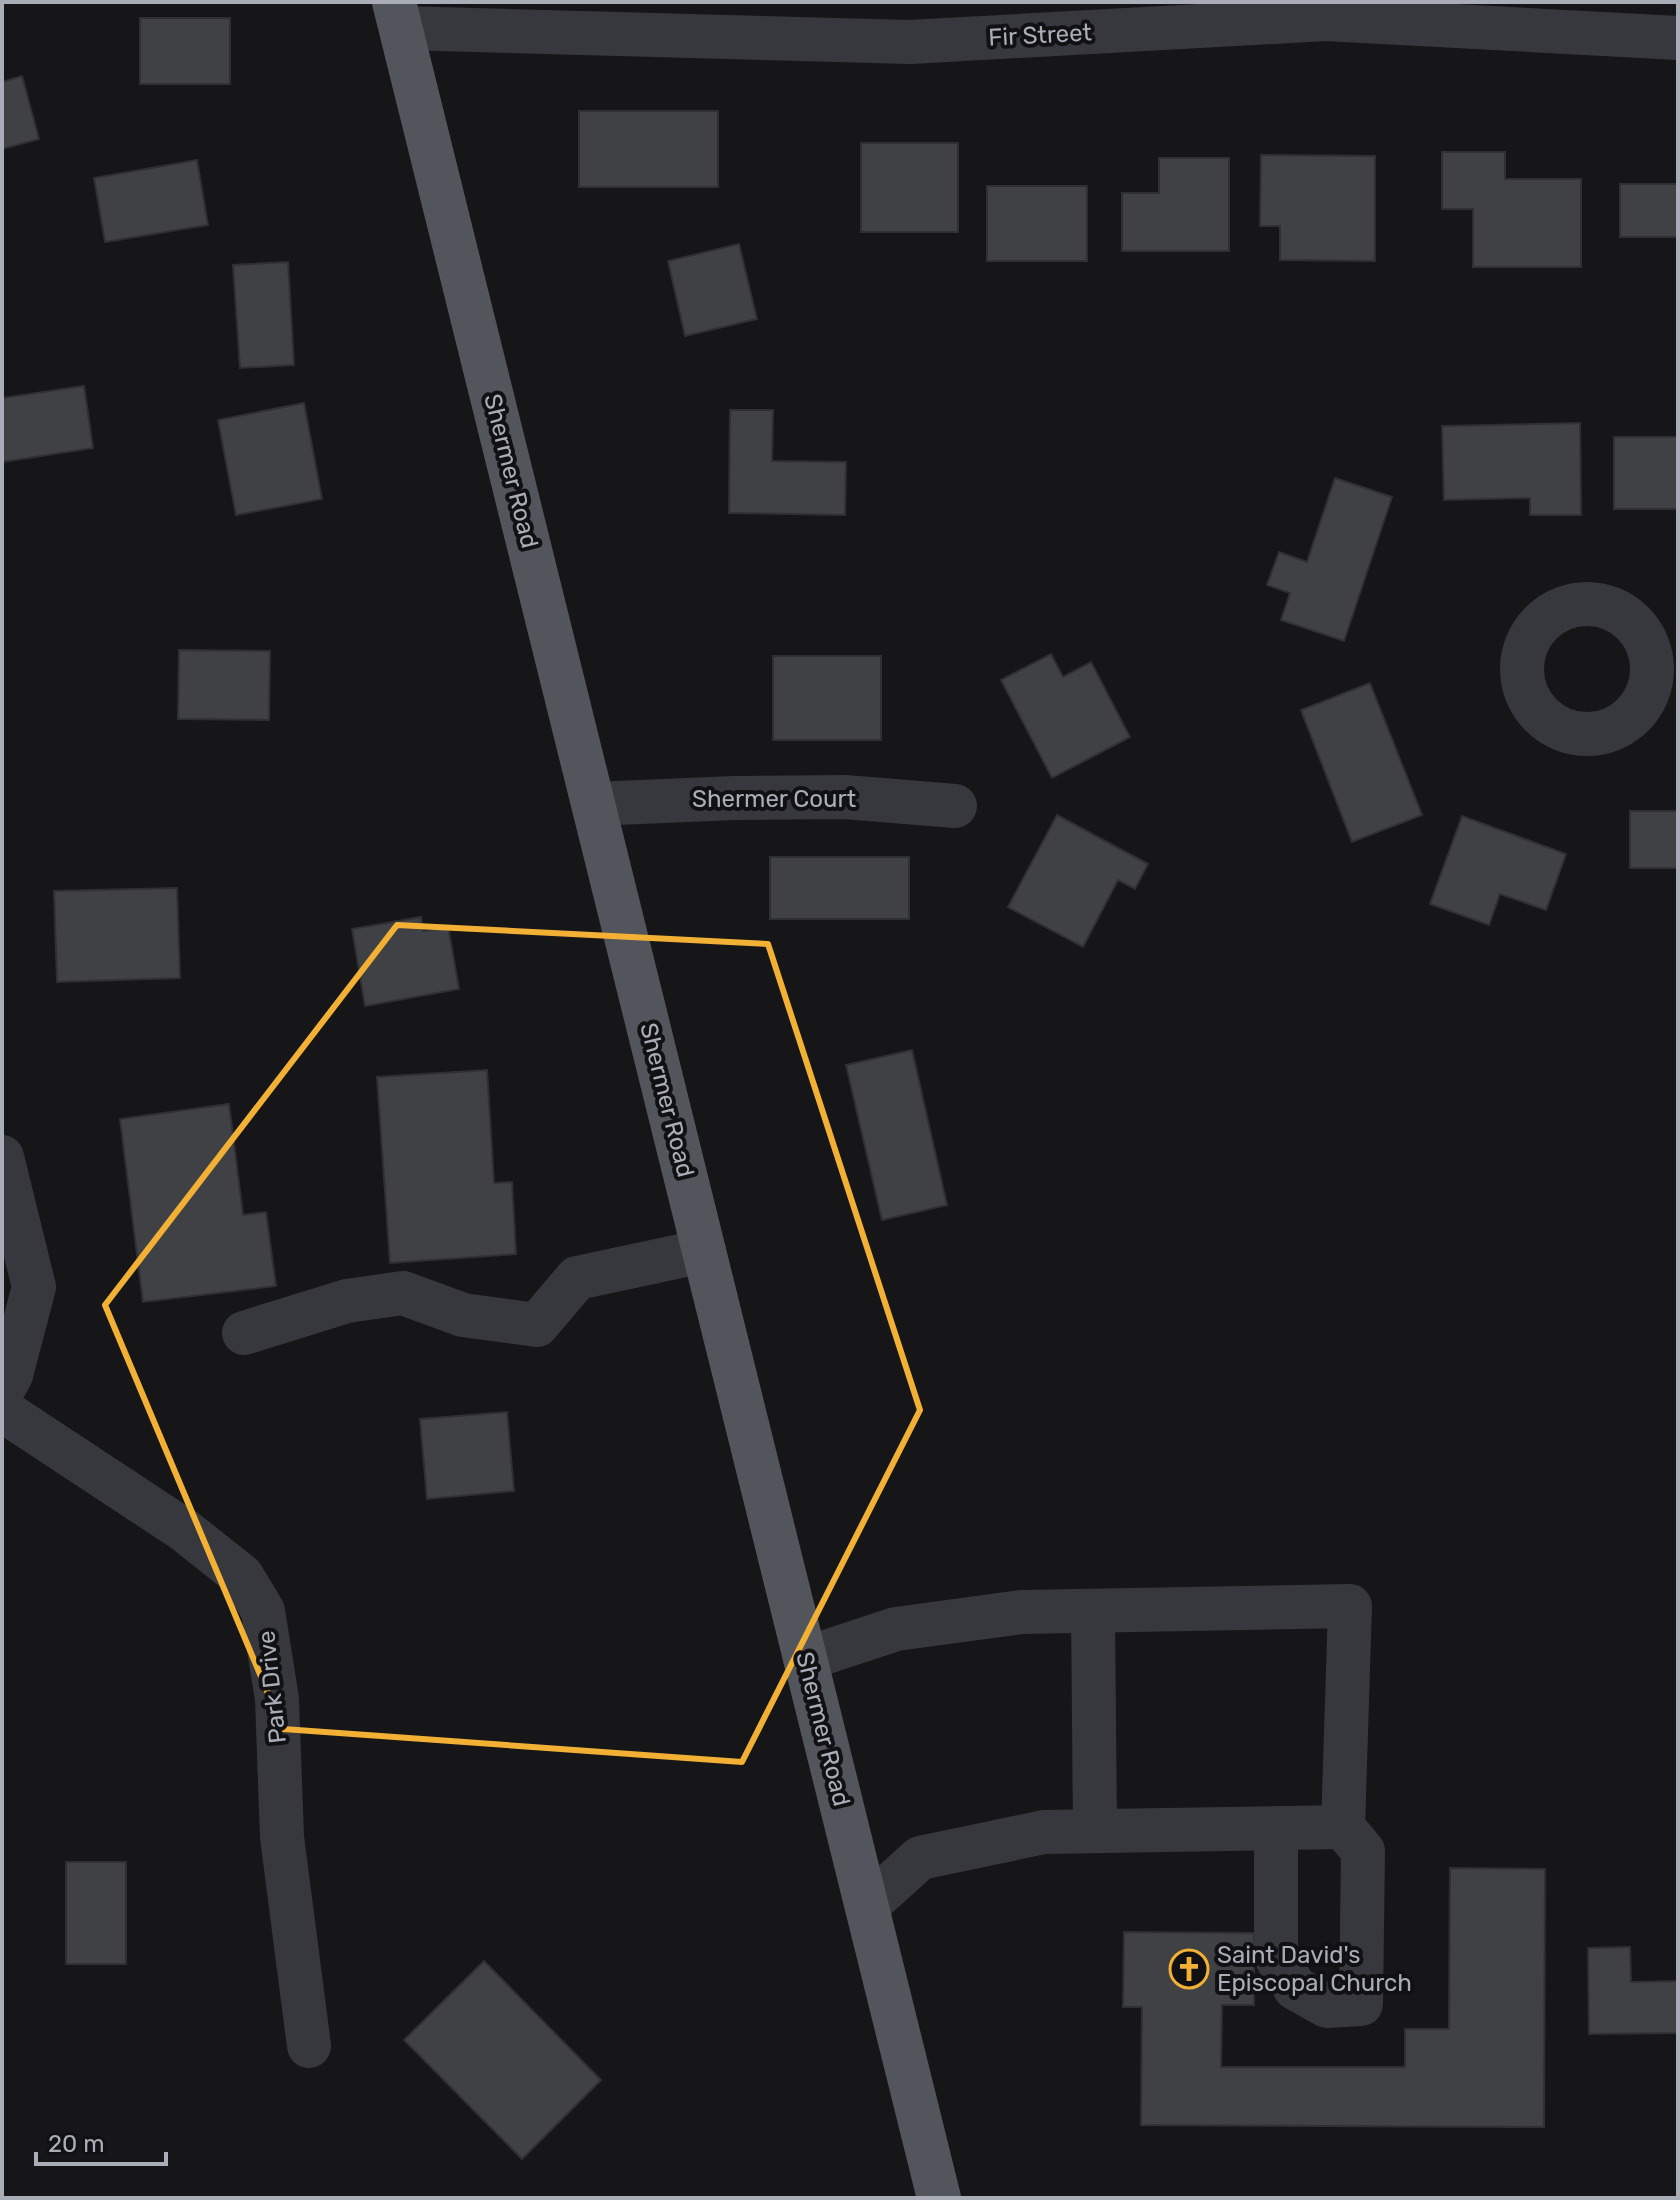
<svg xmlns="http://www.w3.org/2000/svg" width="1680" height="2200" viewBox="0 0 1680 2200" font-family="Rubik,sans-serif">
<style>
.building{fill:#404145;stroke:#303034;stroke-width:2}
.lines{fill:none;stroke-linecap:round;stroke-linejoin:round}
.minor{stroke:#37383d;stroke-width:44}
.major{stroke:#53555c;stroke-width:44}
.marked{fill:none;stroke:#f2b134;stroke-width:6;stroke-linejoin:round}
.labels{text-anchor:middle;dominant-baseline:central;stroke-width:8;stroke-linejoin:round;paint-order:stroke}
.street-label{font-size:24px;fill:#a8adb8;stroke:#111113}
.poi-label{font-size:24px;fill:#a8adb8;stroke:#111113;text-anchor:start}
</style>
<rect width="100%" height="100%" fill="#161618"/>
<g class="building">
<rect x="140" y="18" width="90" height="66"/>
<path d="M 22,76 L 39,139 L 2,149 L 2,82 Z"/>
<rect x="579" y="111" width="139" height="76"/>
<rect x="861" y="143" width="97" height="89"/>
<path d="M 1442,152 L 1505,152 L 1505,179 L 1581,179 L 1581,267 L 1473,267 L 1473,209 L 1442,209 Z"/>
<path d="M 1261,155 L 1375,156 L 1375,261 L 1280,260 L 1280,226 L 1260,226 Z"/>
<path d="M 1159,158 L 1229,158 L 1229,251 L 1122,251 L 1122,193 L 1159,193 Z"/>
<path d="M 197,160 L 208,225 L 105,242 L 94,178 Z"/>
<rect x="1620" y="184" width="58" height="53"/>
<rect x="987" y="186" width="100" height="75"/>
<path d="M 739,244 L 757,319 L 685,336 L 668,261 Z"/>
<path d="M 288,262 L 294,365 L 240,368 L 233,265 Z"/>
<path d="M 84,386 L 93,448 L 2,462 L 2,398 Z"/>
<path d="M 304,403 L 322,499 L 236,515 L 218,420 Z"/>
<path d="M 730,410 L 773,410 L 772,461 L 846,462 L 845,515 L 729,513 Z"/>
<path d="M 1580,423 L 1581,515 L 1530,515 L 1530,498 L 1444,500 L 1442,426 Z"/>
<rect x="1614" y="437" width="64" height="72"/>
<path d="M 1335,478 L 1392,497 L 1344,641 L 1281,620 L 1290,593 L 1267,585 L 1279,552 L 1307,562 Z"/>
<path d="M 179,650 L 270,651 L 269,720 L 178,719 Z"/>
<path d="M 1051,654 L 1063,677 L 1091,662 L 1130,737 L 1052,778 L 1001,680 Z"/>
<rect x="773" y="656" width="108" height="84"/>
<path d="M 1370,683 L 1422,815 L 1352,842 L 1301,710 Z"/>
<rect x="1630" y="811" width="48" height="57"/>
<path d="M 1057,815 L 1148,864 L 1135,889 L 1118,880 L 1083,947 L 1008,907 Z"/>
<path d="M 1462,816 L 1566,854 L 1546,910 L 1500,894 L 1489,925 L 1430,904 Z"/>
<rect x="770" y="857" width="139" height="62"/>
<path d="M 177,888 L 180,978 L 57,982 L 54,891 Z"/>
<path d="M 421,917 L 423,931 L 448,926 L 459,989 L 365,1006 L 352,929 Z"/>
<path d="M 912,1050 L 947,1205 L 882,1220 L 846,1065 Z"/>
<path d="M 487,1070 L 494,1183 L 512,1182 L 516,1254 L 390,1263 L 377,1077 Z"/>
<path d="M 229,1104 L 243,1215 L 266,1212 L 276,1286 L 143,1302 L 120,1119 Z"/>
<path d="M 507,1412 L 514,1491 L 427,1499 L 420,1419 Z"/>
<rect x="66" y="1862" width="60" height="102"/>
<path d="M 1450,1868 L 1545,1869 L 1544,2127 L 1141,2125 L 1142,2007 L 1123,2007 L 1124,1932 L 1254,1933 L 1254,2005 L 1222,2005 L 1221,2067 L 1405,2067 L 1405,2029 L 1449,2029 Z"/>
<path d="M 1630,1947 L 1631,1982 L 1678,1981 L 1678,2033 L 1589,2034 L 1588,1948 Z"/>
<path d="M 484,1961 L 601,2080 L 522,2159 L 404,2040 Z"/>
</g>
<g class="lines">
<g class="minor">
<path d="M 401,28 L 910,42 L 1326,19 L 1678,38"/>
<circle cx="1587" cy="669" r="65"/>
<path d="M 594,804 L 734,798 L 845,797 L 955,806"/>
<path d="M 2,1157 L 34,1287 L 11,1375 L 2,1391"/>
<path d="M 244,1333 L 347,1301 L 403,1293 L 463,1315 L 537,1325 L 577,1278 L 704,1251"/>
<path d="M 2,1410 L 184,1530 L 242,1576 L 263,1611 L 277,1699 L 282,1837 L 309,2046"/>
<path d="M 1093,1611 L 1095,1831"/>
<path d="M 805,1659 L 896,1629 L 1022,1612 L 1350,1606 L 1343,1827 L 1044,1832 L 920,1858 L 867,1906"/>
<path d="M 1276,1828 L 1276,1957 L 1295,1988 L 1327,2006 L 1361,2004 L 1363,1851 L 1343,1827"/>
</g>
<path class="major" d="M 394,2 L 939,2198"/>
</g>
<path class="marked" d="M 397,925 L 768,944 L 920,1410 L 742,1762 L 283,1729 L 105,1305 Z"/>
<defs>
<symbol id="church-ring" viewBox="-11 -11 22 22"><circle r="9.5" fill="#111113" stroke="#f2b134" stroke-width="1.5"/><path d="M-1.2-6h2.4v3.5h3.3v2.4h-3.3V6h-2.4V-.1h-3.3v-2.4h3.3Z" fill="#f2b134"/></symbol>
</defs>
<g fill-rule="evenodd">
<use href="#church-ring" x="1167" y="1947" width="44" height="44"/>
</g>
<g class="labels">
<g class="street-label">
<text transform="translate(1040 35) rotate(-3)">Fir Street</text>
<text transform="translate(511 471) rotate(76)">Shermer Road</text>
<text x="774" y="799">Shermer Court</text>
<text transform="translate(667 1100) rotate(76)">Shermer Road</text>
<text transform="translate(272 1687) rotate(-96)">Park Drive</text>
<text transform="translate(823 1729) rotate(76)">Shermer Road</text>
</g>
<g class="poi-label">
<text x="1217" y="1955">Saint David's<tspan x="1217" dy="28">Episcopal Church</tspan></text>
</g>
</g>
<rect width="1680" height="2200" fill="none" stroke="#a8adb8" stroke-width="8"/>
<path d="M36 2152v12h130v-12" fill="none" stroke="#a8adb8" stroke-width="4"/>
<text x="48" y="2152" font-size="24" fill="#a8adb8" stroke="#111113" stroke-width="6" paint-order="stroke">20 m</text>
</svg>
